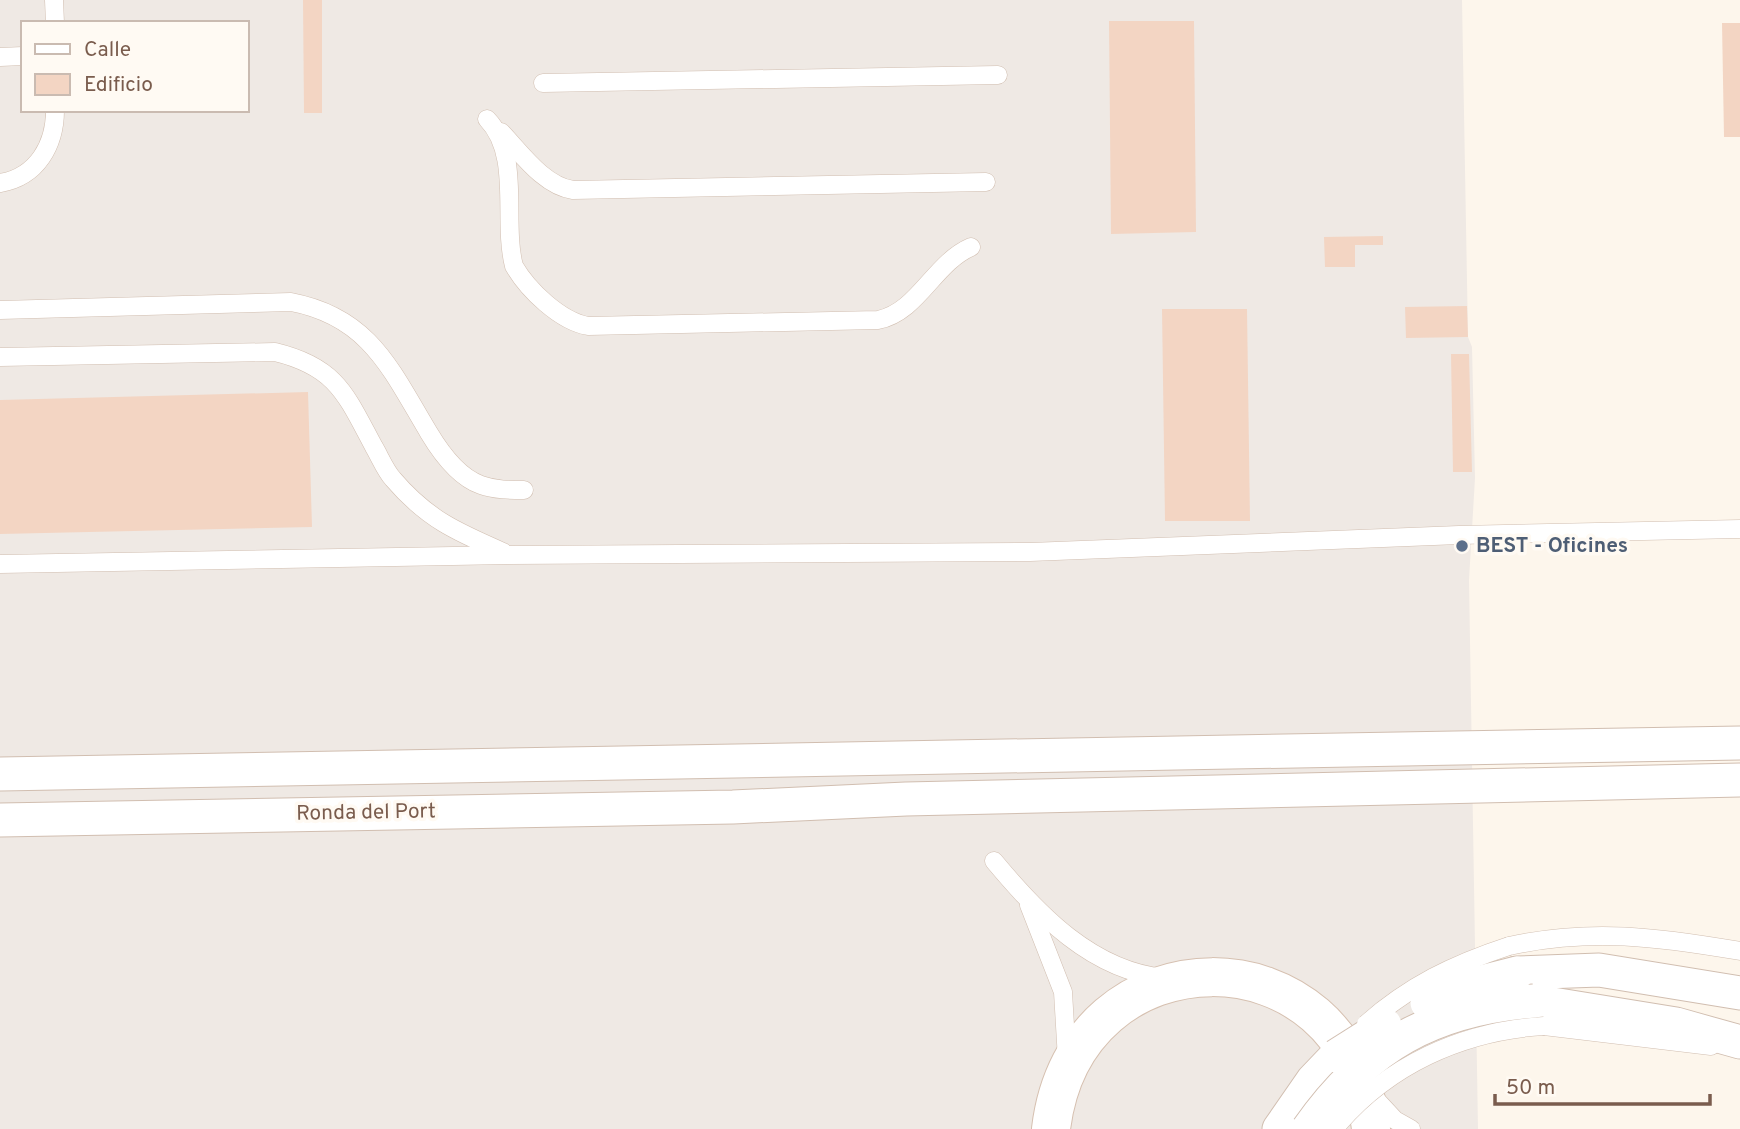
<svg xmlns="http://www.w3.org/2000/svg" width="1740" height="1129" viewBox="0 0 1740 1129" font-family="Overpass,sans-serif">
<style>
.industrial{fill:#efe9e4;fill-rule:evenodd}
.building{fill:#f3d5c3}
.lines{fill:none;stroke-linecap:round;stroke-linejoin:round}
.lane-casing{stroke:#d1beb0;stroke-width:19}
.street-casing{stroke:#d1beb0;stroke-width:35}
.secondary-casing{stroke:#d6c0b0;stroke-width:40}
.lane{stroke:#fff;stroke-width:18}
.street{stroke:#fff;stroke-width:33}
.secondary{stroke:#fff;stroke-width:38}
.lane-bridge-casing{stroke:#d1beb0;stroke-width:19;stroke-linecap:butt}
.street-bridge-casing{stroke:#d1beb0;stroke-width:35;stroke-linecap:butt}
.lane-bridge{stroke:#fff;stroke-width:18}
.street-bridge{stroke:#fff;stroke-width:33}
.service-dot{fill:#5c6f8a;stroke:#fffaf3;stroke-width:2.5}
.labels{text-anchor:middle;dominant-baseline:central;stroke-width:7;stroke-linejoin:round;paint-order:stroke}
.service-label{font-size:21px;font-weight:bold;fill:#4e5e75;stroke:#fffaf3;text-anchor:start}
.street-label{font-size:21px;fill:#7a5c4d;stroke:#fffaf3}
</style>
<rect width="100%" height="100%" fill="#fdf6ec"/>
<path class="industrial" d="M 0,0 L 1462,0 L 1468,337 L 1472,347 L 1475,478 L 1469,580 L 1478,1129 L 0,1129 ZM 23,23 L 247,23 L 247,110 L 23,110 Z"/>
<g class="building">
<path d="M 303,0 L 322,0 L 322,113 L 304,113 Z"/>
<path d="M 1109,21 L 1194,21 L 1196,232 L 1111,234 Z"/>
<path d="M 1722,23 L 1740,23 L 1740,137 L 1724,137 Z"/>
<path d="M 1383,236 L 1383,245 L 1355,245 L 1355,267 L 1325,267 L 1324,237 Z"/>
<path d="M 1467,306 L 1468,337 L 1406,338 L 1405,307 Z"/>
<path d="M 1162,309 L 1247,309 L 1250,521 L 1165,521 Z"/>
<path d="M 1451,354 L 1469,354 L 1472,472 L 1453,472 Z"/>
<path d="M 308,392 L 312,527 L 0,534 L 0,400 Z"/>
</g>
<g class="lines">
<defs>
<g id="lane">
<path d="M 54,0 L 55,23"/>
<path d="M 0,57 L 23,56"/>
<path d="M 543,83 L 998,75"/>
<path d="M 487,119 C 522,155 502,220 514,266 C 528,290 560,321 588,326 L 878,320 C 918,312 934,263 971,247"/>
<path d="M 501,132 C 521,153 544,186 573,190 L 986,182"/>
<path d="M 0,183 C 37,177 55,145 55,110"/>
<path d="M 0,310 L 291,302 C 370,317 391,370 429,433 C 441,453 458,477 481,485 C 495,490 510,490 524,490"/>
<path d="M 0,357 L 275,352 C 337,367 346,395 374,447 C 380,457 385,470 393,479 C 427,519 457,532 503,552"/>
<path d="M 0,564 L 510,555 L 1030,552 L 1459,535 L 1740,529"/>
<path d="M 994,861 C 1038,914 1092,971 1165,978"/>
<path d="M 1029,905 L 1063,992 L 1067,1059"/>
<path d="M 1509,946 C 1591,928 1658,937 1740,951"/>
<path d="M 1544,1026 L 1711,1046"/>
<path d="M 1369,1092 L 1395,1120 L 1411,1129"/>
</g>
<g id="street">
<path d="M 0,774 L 1740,743"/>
<path d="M 0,820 L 733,807 L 906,799 L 1740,780"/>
<path d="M 1517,973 L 1599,970 L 1740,993"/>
<path d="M 1534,1001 L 1676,1024 L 1740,1042"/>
<path d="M 1279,1129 L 1313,1080 L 1336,1056"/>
</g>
<path id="secondary" d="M 1051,1129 C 1075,927 1350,926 1371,1129"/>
</defs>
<use href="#lane" class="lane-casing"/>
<use href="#street" class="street-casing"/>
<use href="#secondary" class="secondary-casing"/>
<use href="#lane" class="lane"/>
<use href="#street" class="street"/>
<use href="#secondary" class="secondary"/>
<defs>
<g id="lane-bridge">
<path d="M 1366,1024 C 1409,986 1454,964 1509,946"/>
<path d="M 1334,1129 C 1387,1065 1462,1031 1544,1026"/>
</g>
<g id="street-bridge">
<path d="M 1427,1003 L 1470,985 L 1517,973"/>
<path d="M 1336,1056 L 1385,1025"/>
<path d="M 1308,1129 C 1366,1046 1433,1009 1534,1001"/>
</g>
</defs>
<use href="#lane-bridge" class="lane-bridge-casing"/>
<use href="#street-bridge" class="street-bridge-casing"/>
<use href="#lane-bridge" class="lane-bridge"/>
<use href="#street-bridge" class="street-bridge"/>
</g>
<circle class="service-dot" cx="1462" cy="546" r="7"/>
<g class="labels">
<g class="service-label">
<text x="1476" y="546">BEST - Oficines</text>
</g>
<g class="street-label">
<text transform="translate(366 813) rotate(-1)">Ronda del Port</text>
</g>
</g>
<rect x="21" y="21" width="228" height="91" fill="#fffaf3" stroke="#cabbb1" stroke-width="2"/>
<rect x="35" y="44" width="35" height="10" fill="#ffffff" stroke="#cabbb1" stroke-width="2"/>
<text x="84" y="56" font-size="21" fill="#7a5c4d">Calle</text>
<rect x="35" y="74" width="35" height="21" fill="#f3d5c3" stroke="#cabbb1" stroke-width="2"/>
<text x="84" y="91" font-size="21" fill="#7a5c4d">Edificio</text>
<path d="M1495 1094v10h215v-10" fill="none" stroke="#7a5c4d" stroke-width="3.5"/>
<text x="1506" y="1094" font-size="21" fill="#7a5c4d" stroke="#fffaf3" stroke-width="5" paint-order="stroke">50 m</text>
</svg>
